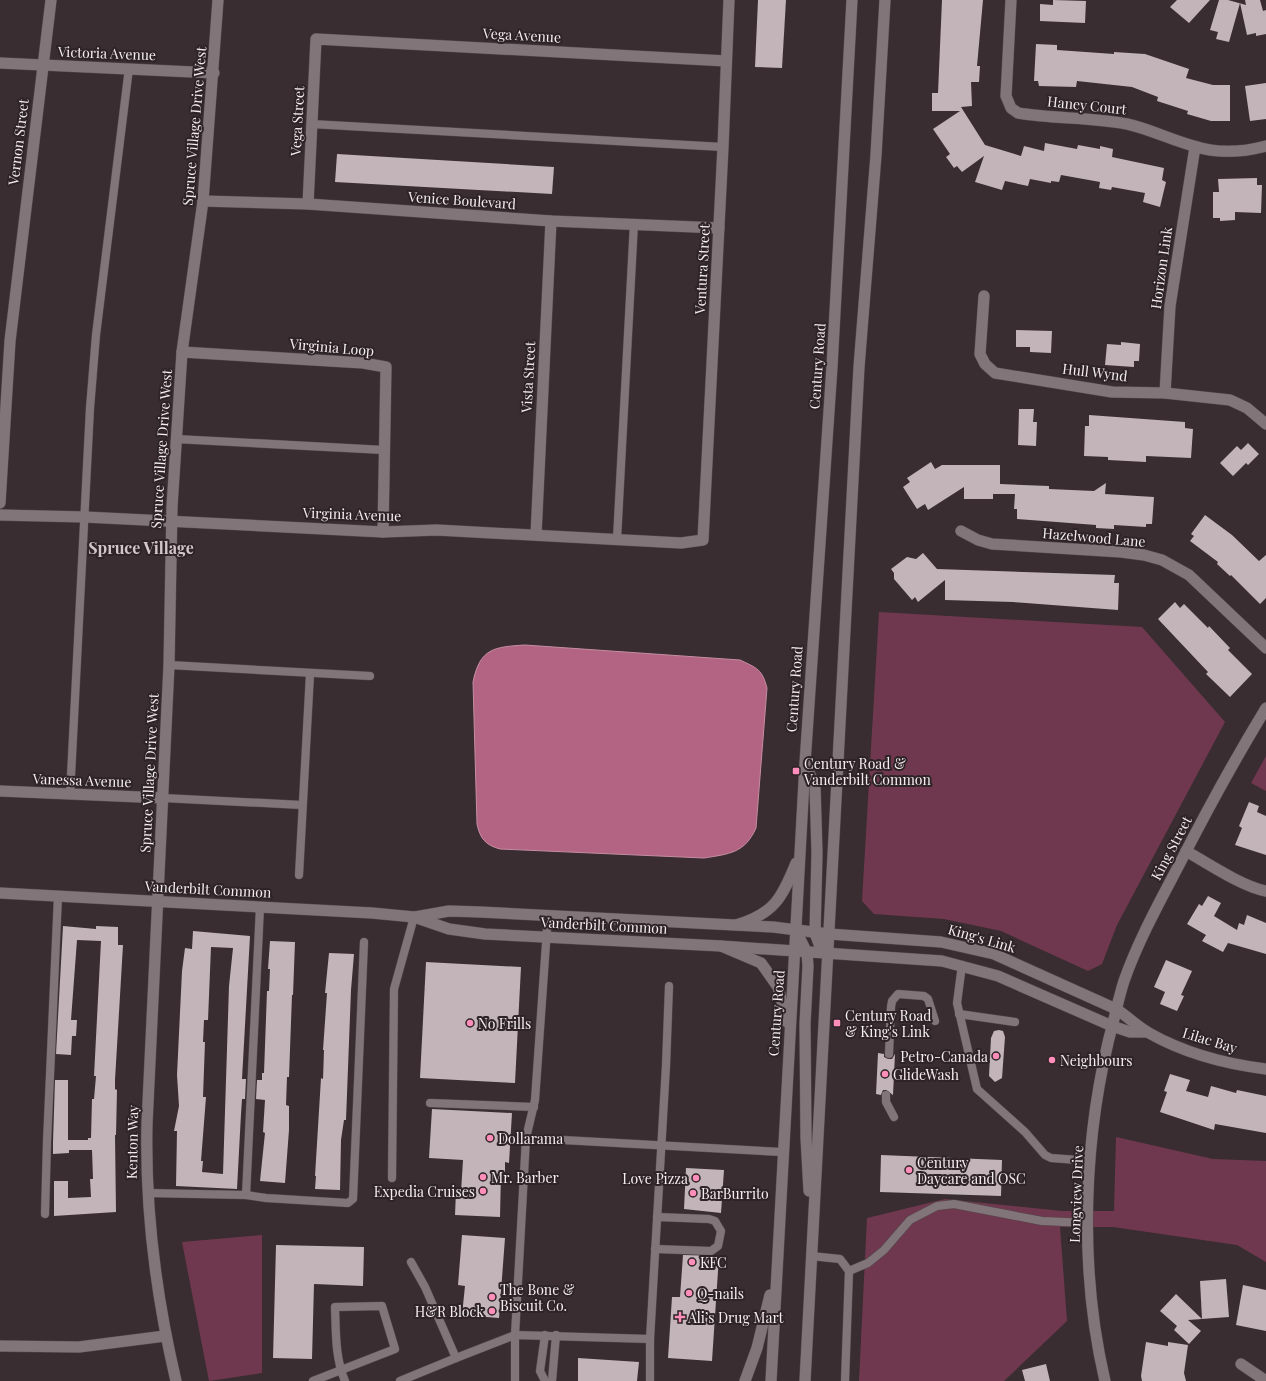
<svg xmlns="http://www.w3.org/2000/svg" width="1266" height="1381" viewBox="0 0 1266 1381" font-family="'Playfair Display',serif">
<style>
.green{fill:#70384e}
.water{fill:#b26482;stroke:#c68da3}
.building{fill:#c2b4b8;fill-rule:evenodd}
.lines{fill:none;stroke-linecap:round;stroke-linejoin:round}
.service-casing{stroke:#534a4c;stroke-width:9}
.minor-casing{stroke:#534a4c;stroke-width:12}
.tertiary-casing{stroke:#534a4c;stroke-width:12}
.secondary-casing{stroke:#534a4c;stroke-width:12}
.service{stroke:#827579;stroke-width:8}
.minor{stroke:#827579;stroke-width:11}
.tertiary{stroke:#827579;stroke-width:11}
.secondary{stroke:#827579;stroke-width:11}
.poi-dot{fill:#ff8eba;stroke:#2e2427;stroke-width:1.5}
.labels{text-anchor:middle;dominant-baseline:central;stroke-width:4;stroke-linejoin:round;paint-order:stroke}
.street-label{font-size:14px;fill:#f4edef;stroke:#2e2427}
.poi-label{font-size:14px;fill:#f4edef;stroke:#2e2427;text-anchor:start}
.quarter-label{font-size:16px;font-weight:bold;fill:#d4c5ca;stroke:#2e2427}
</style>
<rect width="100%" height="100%" fill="#392d31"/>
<g class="green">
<path d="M 879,612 L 1142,627 L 1225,722 L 1117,925 L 1102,964 L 1088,971 L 1001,931 L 944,919 L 874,914 L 862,901 Z"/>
<path d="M 1266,756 L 1266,791 L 1251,783 Z"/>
<path d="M 1116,1137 L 1213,1159 L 1266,1161 L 1266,1262 L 1237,1245 L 1113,1227 L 1060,1227 L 1067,1321 L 1004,1381 L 859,1381 L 867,1218 L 945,1199 L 1062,1211 L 1114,1211 Z"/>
<path d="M 262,1235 L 262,1373 L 209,1381 L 182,1242 Z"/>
</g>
<path class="water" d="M 525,645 L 740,660 C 757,668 762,669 767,688 L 756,828 C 745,853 729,854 704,858 L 500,849 C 485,845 480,838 477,824 L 473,682 C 480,648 494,647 525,645 Z"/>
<g class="building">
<path d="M 758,0 L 786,0 L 782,68 L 755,67 Z"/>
<path d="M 942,0 L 983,0 L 977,66 L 980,66 L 979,82 L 971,82 L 972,106 L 961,107 L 985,145 L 1021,156 L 1024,146 L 1044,151 L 1045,143 L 1077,149 L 1078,145 L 1100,149 L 1100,146 L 1113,149 L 1112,157 L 1164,168 L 1162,180 L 1166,182 L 1160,207 L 1143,202 L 1145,193 L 1112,187 L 1111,190 L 1099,188 L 1100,182 L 1061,175 L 1059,182 L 1051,181 L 1051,183 L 1030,179 L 1028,186 L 1005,181 L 1002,190 L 975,182 L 984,156 L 962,172 L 957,166 L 954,168 L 946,157 L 950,154 L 933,129 L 960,111 L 932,111 L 932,93 L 938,93 Z"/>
<path d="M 1053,0 L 1086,1 L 1085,23 L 1040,21 L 1040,4 L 1053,5 Z"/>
<path d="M 1177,0 L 1210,0 L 1189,23 L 1170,7 Z"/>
<path d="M 1219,0 L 1228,0 L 1246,5 L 1245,0 L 1260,0 L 1263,11 L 1266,10 L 1266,34 L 1256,36 L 1256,33 L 1247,35 L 1240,3 L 1229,42 L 1216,39 L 1218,32 L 1210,30 Z"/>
<path d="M 1036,44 L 1057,45 L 1057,50 L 1114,54 L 1114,52 L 1145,54 L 1189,69 L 1186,78 L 1213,85 L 1230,85 L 1230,121 L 1211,121 L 1187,114 L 1188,111 L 1157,101 L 1158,97 L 1132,87 L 1077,81 L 1076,87 L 1039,86 L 1038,81 L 1034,81 Z"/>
<path d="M 1266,83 L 1266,119 L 1250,121 L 1245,86 Z"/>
<path d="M 337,154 L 554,167 L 552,194 L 335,182 Z"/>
<path d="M 1257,178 L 1257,185 L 1262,185 L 1261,213 L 1235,212 L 1235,220 L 1220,221 L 1220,218 L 1213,218 L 1213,192 L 1219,192 L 1218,179 Z"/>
<path d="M 1016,330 L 1052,331 L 1051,353 L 1030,352 L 1030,347 L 1016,347 Z"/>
<path d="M 1121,342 L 1140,344 L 1139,361 L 1134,361 L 1134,367 L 1105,365 L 1107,344 L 1121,345 Z"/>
<path d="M 1019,409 L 1034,409 L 1033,422 L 1037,422 L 1036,446 L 1018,445 Z"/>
<path d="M 1089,415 L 1185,422 L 1185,428 L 1193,429 L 1191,458 L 1146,456 L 1146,462 L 1108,460 L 1108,457 L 1084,456 L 1085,426 L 1089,426 Z"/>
<path d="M 1248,443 L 1259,454 L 1248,465 L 1246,463 L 1233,476 L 1220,463 L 1237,446 L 1241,450 Z"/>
<path d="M 931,462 L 935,469 L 942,465 L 1000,465 L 1000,484 L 1049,486 L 1049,489 L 1094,491 L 1106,483 L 1105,494 L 1154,497 L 1152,524 L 1146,524 L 1146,527 L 1114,525 L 1114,529 L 1096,528 L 1096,525 L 1017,519 L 1017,509 L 1014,509 L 1015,494 L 993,494 L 993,499 L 964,499 L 964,487 L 928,510 L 925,504 L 917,509 L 903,487 L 910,482 L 907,478 Z"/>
<path d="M 1205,515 L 1232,535 L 1259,561 L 1266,555 L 1266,598 L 1260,604 L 1231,575 L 1230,576 L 1217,564 L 1218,562 L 1190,541 L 1194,536 L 1191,534 Z"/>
<path d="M 923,553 L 937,569 L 1115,575 L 1114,583 L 1119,583 L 1118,610 L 1013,602 L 945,600 L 945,580 L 918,602 L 915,597 L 912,600 L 894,579 L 894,573 L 891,569 L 907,557 L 916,559 Z"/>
<path d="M 1175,602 L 1180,608 L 1184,604 L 1208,628 L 1209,626 L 1230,648 L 1228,650 L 1252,674 L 1230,697 L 1206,674 L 1208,672 L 1158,619 Z"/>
<path d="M 1249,802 L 1259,806 L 1257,812 L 1266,816 L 1266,855 L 1235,845 L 1242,828 L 1239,826 Z"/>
<path d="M 1208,896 L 1221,903 L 1214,916 L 1237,930 L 1239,923 L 1244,925 L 1247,915 L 1266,923 L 1266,954 L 1228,943 L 1223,952 L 1202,941 L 1206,935 L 1187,924 L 1199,904 L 1202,906 Z"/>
<path d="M 63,926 L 96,929 L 96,926 L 118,927 L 118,945 L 123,945 L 115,1080 L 115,1089 L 117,1090 L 116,1135 L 115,1135 L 116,1212 L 54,1216 L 54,1181 L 68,1181 L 68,1198 L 91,1197 L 90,1179 L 93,1179 L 92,1150 L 69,1150 L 69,1153 L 53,1154 L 53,1142 L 55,1080 L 68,1080 L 68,1140 L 88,1140 L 88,1138 L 91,1138 L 92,1099 L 94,1099 L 96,1076 L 94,1076 L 101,941 L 77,940 L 71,1020 L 77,1020 L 76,1036 L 72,1036 L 71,1055 L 56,1054 Z"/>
<path d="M 193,931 L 250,936 L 242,1079 L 246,1079 L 245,1099 L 242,1099 L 241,1114 L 237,1189 L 176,1186 L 177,1131 L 174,1131 L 179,1106 L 177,1075 L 182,971 L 185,948 L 192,949 ZM 211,947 L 233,948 L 229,986 L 223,1174 L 202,1172 L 203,1161 L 201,1161 L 206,1097 L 203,1097 L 205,1042 L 203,1042 L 204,1020 L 208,1020 Z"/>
<path d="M 270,941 L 295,942 L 293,995 L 292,995 L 289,1077 L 287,1077 L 286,1105 L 289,1106 L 289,1130 L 285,1183 L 260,1181 L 265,1133 L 263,1132 L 265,1100 L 256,1099 L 257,1080 L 262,1080 L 262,1073 L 264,1073 L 267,991 L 269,991 L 270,969 L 268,969 Z"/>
<path d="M 329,953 L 354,954 L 351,990 L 346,1120 L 344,1120 L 341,1140 L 340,1190 L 315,1189 L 316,1176 L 315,1176 L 321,1078 L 323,1079 L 324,1050 L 323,1050 L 327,993 L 325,993 Z"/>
<path d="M 1166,960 L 1192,971 L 1181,995 L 1184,996 L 1177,1011 L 1160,1004 L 1165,992 L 1154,987 Z"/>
<path d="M 426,962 L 521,967 L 515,1083 L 420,1078 Z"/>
<path d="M 999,1030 L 1003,1031 L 1005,1037 L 1002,1078 L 995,1082 L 989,1076 L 991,1038 L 994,1031 Z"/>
<path d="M 878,1053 L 884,1054 L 884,1057 L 888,1059 L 892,1059 L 895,1054 L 893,1095 L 886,1090 L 883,1090 L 881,1095 L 876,1094 Z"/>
<path d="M 1170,1074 L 1190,1080 L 1186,1091 L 1208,1097 L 1211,1086 L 1236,1093 L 1237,1090 L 1266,1096 L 1266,1133 L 1215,1124 L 1214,1130 L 1160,1112 L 1167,1092 L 1164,1091 Z"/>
<path d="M 432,1109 L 512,1113 L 509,1163 L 505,1162 L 505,1172 L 501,1172 L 500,1217 L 455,1215 L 456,1191 L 461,1192 L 463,1160 L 429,1158 Z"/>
<path d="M 881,1155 L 1002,1160 L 1001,1196 L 880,1192 Z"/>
<path d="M 686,1168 L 724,1170 L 721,1213 L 684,1209 Z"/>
<path d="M 462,1235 L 505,1238 L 499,1318 L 462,1315 L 465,1286 L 458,1285 Z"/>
<path d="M 276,1245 L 364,1247 L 363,1286 L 314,1284 L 312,1359 L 273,1358 Z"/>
<path d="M 683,1255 L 719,1256 L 712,1361 L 668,1358 L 672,1297 L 680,1297 Z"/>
<path d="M 1226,1279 L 1229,1317 L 1202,1319 L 1200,1281 Z"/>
<path d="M 1243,1285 L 1266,1290 L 1266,1331 L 1236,1325 Z"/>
<path d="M 1176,1294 L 1202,1319 L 1188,1320 L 1201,1331 L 1189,1344 L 1174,1330 L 1177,1326 L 1160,1311 Z"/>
<path d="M 1146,1342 L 1168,1346 L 1168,1342 L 1188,1345 L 1184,1373 L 1186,1381 L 1142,1381 L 1141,1376 Z"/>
<path d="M 578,1358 L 639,1362 L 637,1381 L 578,1381 Z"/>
<path d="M 1046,1364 L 1050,1381 L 1025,1381 L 1022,1370 Z"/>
</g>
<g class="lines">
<defs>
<g id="service">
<path d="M 311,124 L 723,147"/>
<path d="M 176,439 L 384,450"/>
<path d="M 617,539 L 634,223"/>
<path d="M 169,665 L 370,676"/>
<path d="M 70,795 L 90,408 L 96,335 L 129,68"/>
<path d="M 163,798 L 302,805"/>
<path d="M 299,875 L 310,674"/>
<path d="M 962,965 L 957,1003 L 977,1089 L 1025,1132 L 1045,1155 L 1051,1158 L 1091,1161"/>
<path d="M 959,1014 L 1015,1022"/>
<path d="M 889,1054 L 891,1007 L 892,1001 L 898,994 L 924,996 L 928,999 L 935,1021"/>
<path d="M 886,1095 L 886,1102 L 894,1117"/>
<path d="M 430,1103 L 534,1107"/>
<path d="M 526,1138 L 782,1152"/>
<path d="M 392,1178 L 394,989 L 414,917"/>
<path d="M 147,1193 L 246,1195 L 266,1198 L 348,1203 L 353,1199 L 364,942"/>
<path d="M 246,1195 L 260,907"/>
<path d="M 45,1214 L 47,1142 L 58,896"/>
<path d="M 655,1249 L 711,1251 L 718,1246 L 721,1231 L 715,1221 L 709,1219 L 657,1217"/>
<path d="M 811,1256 L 840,1259 L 849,1271 L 845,1381"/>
<path d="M 411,1262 L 425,1287 L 456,1358 L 515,1335 L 650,1339 L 666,1066 L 669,986"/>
<path d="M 849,1271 L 868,1263 L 884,1250 L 910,1220 L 937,1206 L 954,1204 L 1042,1221 L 1088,1223"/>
<path d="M 313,1381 L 395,1349 L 382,1306 L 335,1307 C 336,1332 335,1358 345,1381"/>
<path d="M 400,1381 L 456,1358"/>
<path d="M 515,1381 L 515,1335 L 526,1138 L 535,1100 L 548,915"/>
<path d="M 545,1381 L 540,1371 L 545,1335"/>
<path d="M 552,1381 L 556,1335"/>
<path d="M 650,1381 L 650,1339"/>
</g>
<g id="minor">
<path d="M 1011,0 L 1006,96 L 1011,108 L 1018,113 C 1054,119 1091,117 1127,124 C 1150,129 1171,140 1194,146 C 1217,154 1243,152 1266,146"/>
<path d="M 0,63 L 214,73"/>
<path d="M 203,201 L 308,204 L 551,221 L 719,228"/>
<path d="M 308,204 L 316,39 L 726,61"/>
<path d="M 984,296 L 980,354 L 985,364 L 995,373 L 1112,392 L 1165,393 L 1230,400 L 1247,408 L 1266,424"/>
<path d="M 182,352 L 363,363 L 386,367 L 383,532"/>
<path d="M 1165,393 L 1170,306 L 1195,147"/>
<path d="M 0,503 L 10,341 L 51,0"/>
<path d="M 0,515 L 85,517 L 383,532 L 437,530 L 681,543 L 703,540 L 723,147 L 729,0"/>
<path d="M 961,531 L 978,540 L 992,544 L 1121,552 L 1144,555 L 1162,560 L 1189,575 L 1266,648"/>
<path d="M 536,535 L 551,221"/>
<path d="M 0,791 L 163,798"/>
<path d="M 1186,851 C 1207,863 1243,887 1266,891"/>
<path d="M 1116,1009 C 1127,1016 1138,1027 1149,1033 C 1184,1053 1226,1064 1266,1069"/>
<path d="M 1112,1026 L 1130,1032 L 1147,1032"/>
<path d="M 0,1346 L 79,1347 L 165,1336"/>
<path d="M 1241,1364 L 1266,1381"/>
<path d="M 176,1381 C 156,1296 145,1211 147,1124 L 169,665 L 172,507 L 182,352 L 203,201 L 218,0"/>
</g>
<g id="tertiary">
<path d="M 0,893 L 372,913 L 414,917 L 449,929 L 485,934 L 721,946 L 942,961 L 998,976 L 1112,1026"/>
<path d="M 415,917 L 449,911 L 480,912 L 773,927 L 829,934 L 941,942 L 994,954 L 1116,1009"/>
<path d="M 1105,1381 C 1078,1266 1083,1133 1114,1019 C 1117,1007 1120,993 1124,981 C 1138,941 1159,903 1179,865 C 1206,812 1235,759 1266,708"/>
</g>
<g id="secondary">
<path d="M 806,766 L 815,786 L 817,853 L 815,933 L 819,944 L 828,954"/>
<path d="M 736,925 C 774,914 782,898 796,863"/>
<path d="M 796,931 L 807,953 L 808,966 L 805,1024 L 806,1138 L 809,1191"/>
<path d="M 721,946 L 761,963 L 778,987 L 787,1022"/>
<path d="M 745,1381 L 757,1348 L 770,1295"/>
<path d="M 771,1381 L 805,763 L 832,367 L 852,0"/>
<path d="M 805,1381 L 859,367 L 876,155 L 885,0"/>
</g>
</defs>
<use href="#service" class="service-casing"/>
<use href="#minor" class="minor-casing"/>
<use href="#tertiary" class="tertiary-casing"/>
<use href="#secondary" class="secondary-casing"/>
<use href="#service" class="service"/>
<use href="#minor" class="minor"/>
<use href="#tertiary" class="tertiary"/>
<use href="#secondary" class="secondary"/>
</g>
<g class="poi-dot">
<rect x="792" y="767" width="8" height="8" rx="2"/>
<circle cx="470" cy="1023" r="4"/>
<rect x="833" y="1019" width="8" height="8" rx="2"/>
<circle cx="996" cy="1056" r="4"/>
<circle cx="1052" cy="1060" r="4"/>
<circle cx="885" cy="1074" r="4"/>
<circle cx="490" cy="1138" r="4"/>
<circle cx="909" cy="1170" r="4"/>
<circle cx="483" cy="1177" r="4"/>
<circle cx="696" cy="1178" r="4"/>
<circle cx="483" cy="1191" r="4"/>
<circle cx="693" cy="1193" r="4"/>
<circle cx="692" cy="1262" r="4"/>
<circle cx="689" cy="1293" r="4"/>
<circle cx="492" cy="1297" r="4"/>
<circle cx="492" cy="1311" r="4"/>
<path d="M678 1311h4v4h4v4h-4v4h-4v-4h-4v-4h4z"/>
</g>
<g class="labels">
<g class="street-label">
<text transform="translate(522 35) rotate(3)">Vega Avenue</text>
<text transform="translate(107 53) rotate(2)">Victoria Avenue</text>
<text transform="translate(1087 105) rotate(6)">Haney Court</text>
<text transform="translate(297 121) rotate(-87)">Vega Street</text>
<text transform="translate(194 126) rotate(-85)">Spruce Village Drive West</text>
<text transform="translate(18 142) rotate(-83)">Vernon Street</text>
<text transform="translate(462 200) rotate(4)">Venice Boulevard</text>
<text transform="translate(1161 268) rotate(-82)">Horizon Link</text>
<text transform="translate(702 269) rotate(-87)">Ventura Street</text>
<text transform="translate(332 347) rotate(5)">Virginia Loop</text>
<text transform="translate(817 366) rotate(-86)">Century Road</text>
<text transform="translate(1095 372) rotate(7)">Hull Wynd</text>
<text transform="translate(528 377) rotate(-87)">Vista Street</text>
<text transform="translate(161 449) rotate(-86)">Spruce Village Drive West</text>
<text transform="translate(352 514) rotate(2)">Virginia Avenue</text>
<text transform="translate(1094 537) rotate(5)">Hazelwood Lane</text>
<text transform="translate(794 689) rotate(-86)">Century Road</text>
<text transform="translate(149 773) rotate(-87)">Spruce Village Drive West</text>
<text transform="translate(82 780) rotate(2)">Vanessa Avenue</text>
<text transform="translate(1171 848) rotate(-62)">King Street</text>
<text transform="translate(208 889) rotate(3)">Vanderbilt Common</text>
<text transform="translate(604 925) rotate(3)">Vanderbilt Common</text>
<text transform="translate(982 938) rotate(16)">King's Link</text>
<text transform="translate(776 1013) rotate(-86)">Century Road</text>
<text transform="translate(1210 1040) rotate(17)">Lilac Bay</text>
<text transform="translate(132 1142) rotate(-89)">Kenton Way</text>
<text transform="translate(1076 1194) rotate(-88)">Longview Drive</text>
</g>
<g class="poi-label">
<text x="804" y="763">Century Road &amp;<tspan x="804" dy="16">Vanderbilt Common</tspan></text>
<text x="845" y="1015">Century Road<tspan x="845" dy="16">&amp; King's Link</tspan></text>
<text x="478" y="1023">No Frills</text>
<text x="988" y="1056" text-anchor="end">Petro-Canada</text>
<text x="1060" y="1060">Neighbours</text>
<text x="893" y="1074">GlideWash</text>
<text x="498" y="1138">Dollarama</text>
<text x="917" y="1162">Century<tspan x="917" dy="16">Daycare and OSC</tspan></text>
<text x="491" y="1177">Mr. Barber</text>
<text x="688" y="1178" text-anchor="end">Love Pizza</text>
<text x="475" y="1191" text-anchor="end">Expedia Cruises</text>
<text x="701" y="1193">BarBurrito</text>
<text x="700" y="1262">KFC</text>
<text x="500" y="1289">The Bone &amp;<tspan x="500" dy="16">Biscuit Co.</tspan></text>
<text x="697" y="1293">Q-nails</text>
<text x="484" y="1311" text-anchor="end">H&amp;R Block</text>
<text x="688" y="1317">Ali’s Drug Mart</text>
</g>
<g class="quarter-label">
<text x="141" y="547">Spruce Village</text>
</g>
</g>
</svg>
